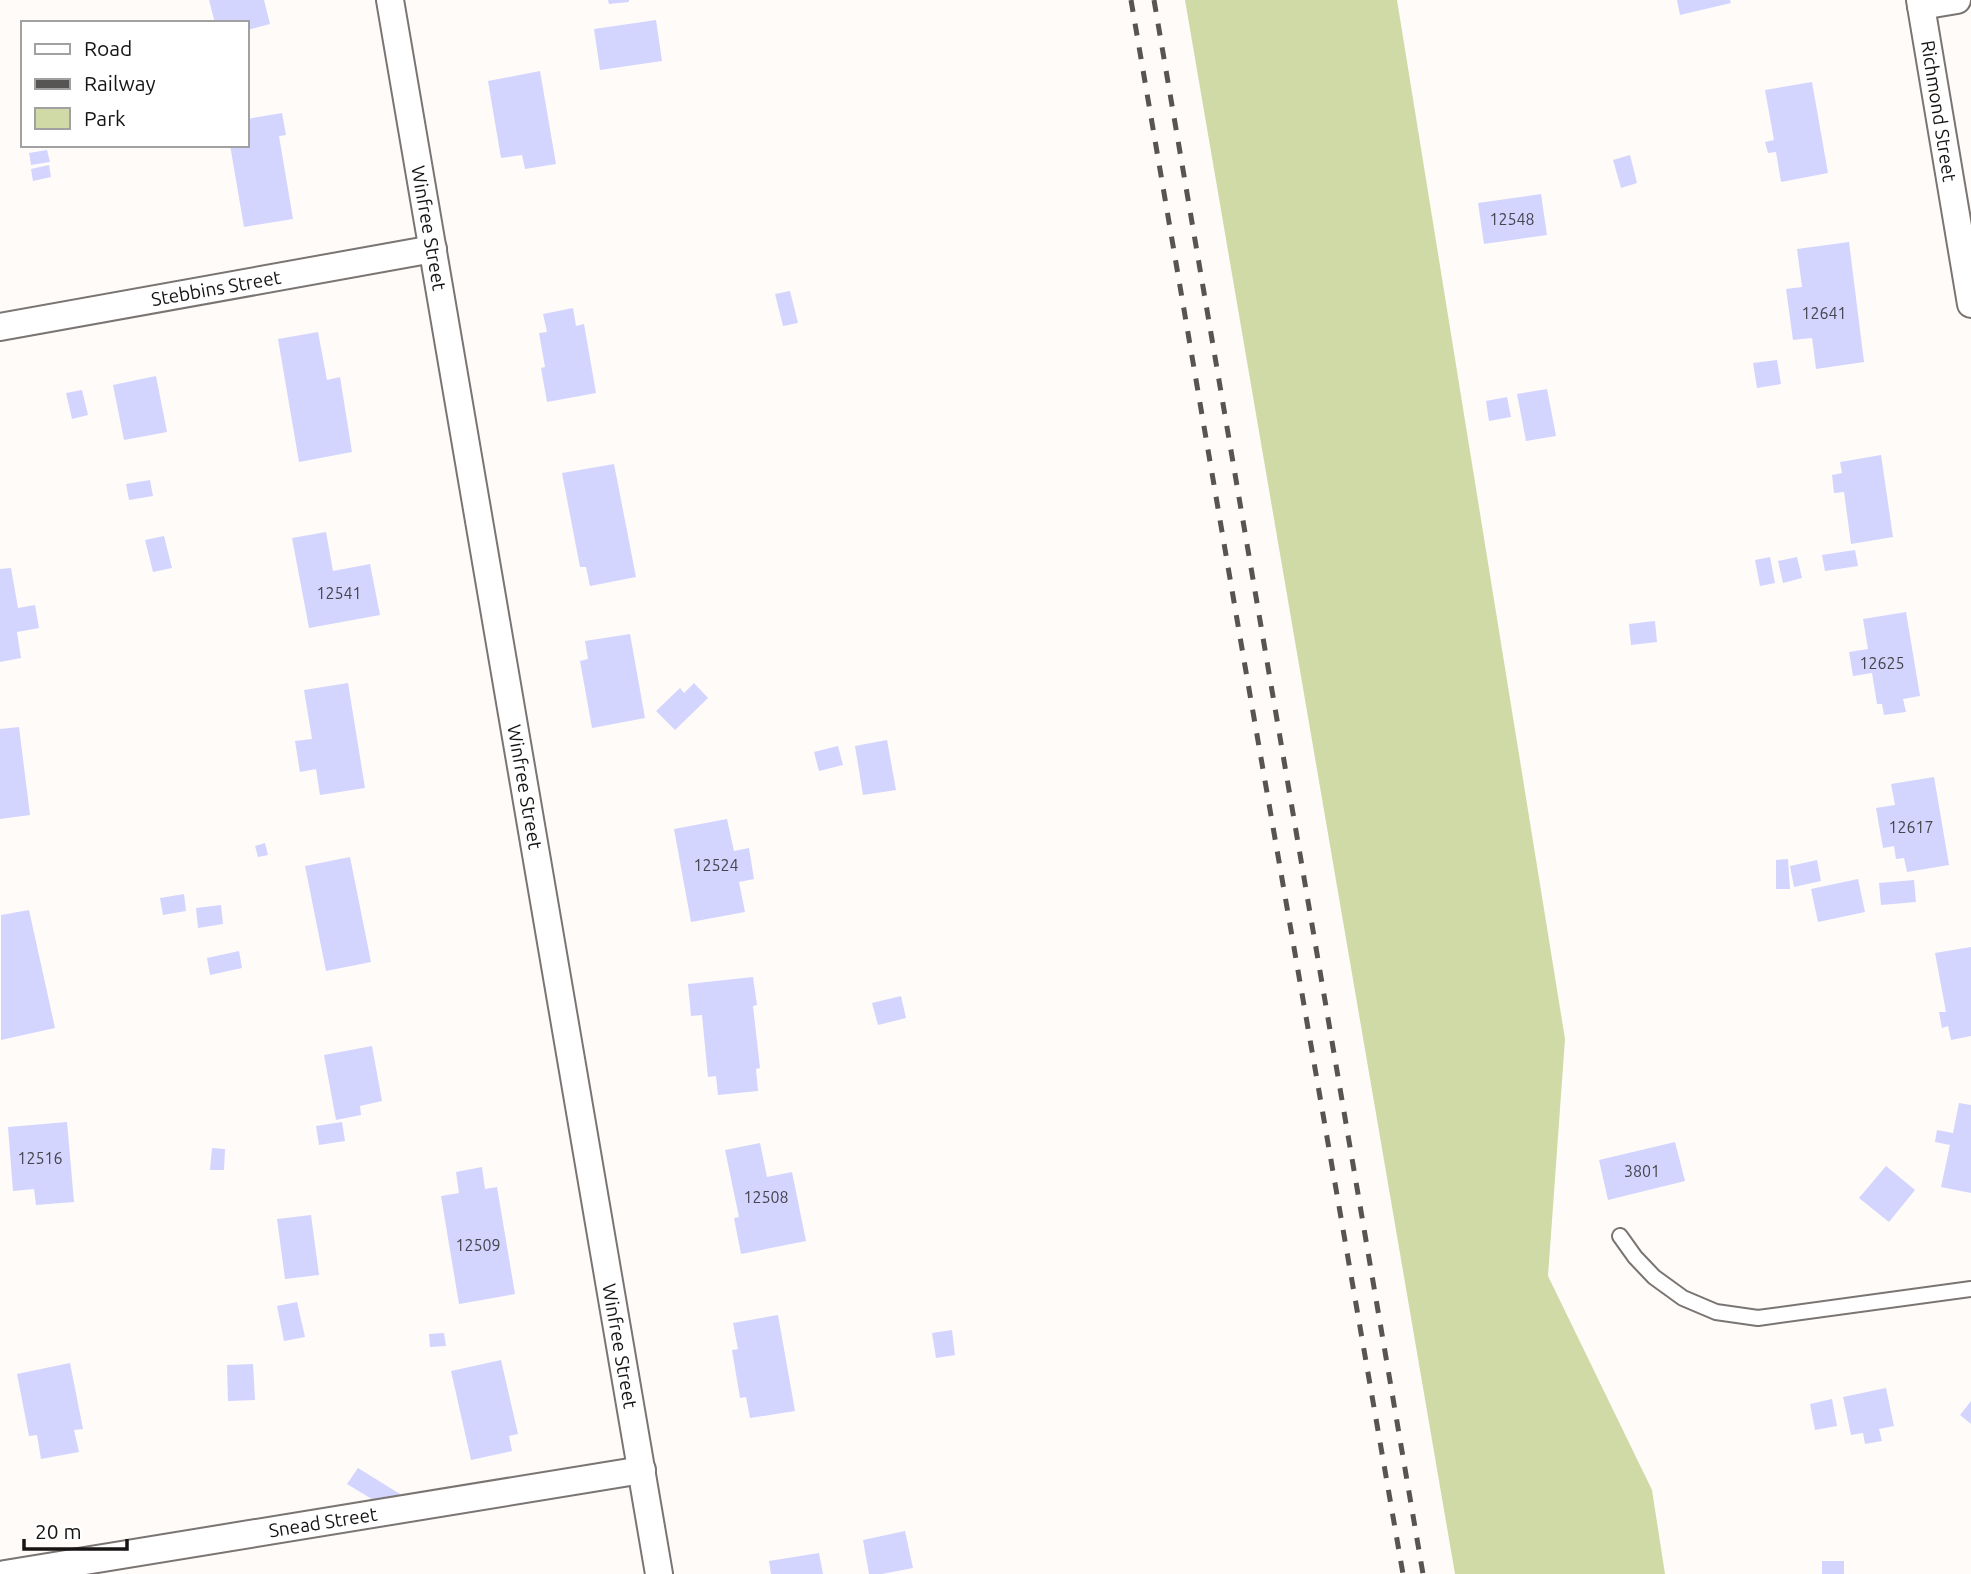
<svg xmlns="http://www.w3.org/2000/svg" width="1971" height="1574" viewBox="0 0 1971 1574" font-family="Ubuntu,sans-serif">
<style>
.green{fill:#cfdaa7}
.building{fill:#d3d5fe}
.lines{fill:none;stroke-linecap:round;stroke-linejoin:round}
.service-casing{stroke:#7a7572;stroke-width:18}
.minor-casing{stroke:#7a7572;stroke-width:30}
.service{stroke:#fff;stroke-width:14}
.minor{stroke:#fff;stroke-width:26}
.rail{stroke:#575553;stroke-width:5;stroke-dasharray:12 12;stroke-linecap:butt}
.labels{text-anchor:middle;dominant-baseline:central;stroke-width:7;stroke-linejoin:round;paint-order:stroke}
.number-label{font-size:16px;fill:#46454e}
.street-label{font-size:19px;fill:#171514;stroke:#fff}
</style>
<rect width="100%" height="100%" fill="#fffbf8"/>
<path class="green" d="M 1185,0 L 1397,0 L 1565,1039 L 1548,1276 L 1652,1490 L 1665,1574 L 1455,1574 Z"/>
<g class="building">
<path d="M 209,0 L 264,0 L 270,24 L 247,30 L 247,23 L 215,23 Z"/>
<path d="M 608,0 L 629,0 L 629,2 L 609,4 Z"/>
<path d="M 1677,0 L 1730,0 L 1731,3 L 1680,15 Z"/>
<path d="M 656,20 L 662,61 L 600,70 L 594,29 Z"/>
<path d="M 540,71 L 556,164 L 525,169 L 522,155 L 501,158 L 488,81 Z"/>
<path d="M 1812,82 L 1828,173 L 1781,182 L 1776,152 L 1768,153 L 1765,142 L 1774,140 L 1765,90 Z"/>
<path d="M 282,113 L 286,135 L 279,136 L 293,219 L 244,227 L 230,145 L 247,145 L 247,119 Z"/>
<path d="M 47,150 L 50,162 L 31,165 L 29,153 Z"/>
<path d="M 1630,155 L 1637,183 L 1621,188 L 1613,160 Z"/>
<path d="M 49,165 L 51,177 L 33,181 L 31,169 Z"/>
<path d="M 1541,194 L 1547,235 L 1484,244 L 1478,203 Z"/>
<path d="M 1849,242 L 1864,362 L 1816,369 L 1812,338 L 1793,340 L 1786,289 L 1802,287 L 1797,249 Z"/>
<path d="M 790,291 L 798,323 L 783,326 L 775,294 Z"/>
<path d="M 573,308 L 576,326 L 584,324 L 596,393 L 547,402 L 541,368 L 545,367 L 539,333 L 547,332 L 543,314 Z"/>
<path d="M 318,332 L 327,380 L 340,377 L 352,452 L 299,462 L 278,339 Z"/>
<path d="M 1777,360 L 1781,384 L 1757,388 L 1753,363 Z"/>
<path d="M 156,376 L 167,432 L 124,440 L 113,385 Z"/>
<path d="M 1547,389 L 1556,436 L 1526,441 L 1517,394 Z"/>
<path d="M 82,390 L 88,415 L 72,419 L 66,393 Z"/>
<path d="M 1507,397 L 1511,417 L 1489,421 L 1486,401 Z"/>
<path d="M 1881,455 L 1893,537 L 1851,544 L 1844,492 L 1834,493 L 1832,475 L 1842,473 L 1840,462 Z"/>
<path d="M 614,464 L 636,577 L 590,586 L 586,567 L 580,567 L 562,473 Z"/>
<path d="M 150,480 L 153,496 L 129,500 L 126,484 Z"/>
<path d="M 326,532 L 333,571 L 370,564 L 380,615 L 309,628 L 292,538 Z"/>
<path d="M 164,536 L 172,568 L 153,572 L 145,540 Z"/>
<path d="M 1855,550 L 1858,566 L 1825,571 L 1822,555 Z"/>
<path d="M 1770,557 L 1775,583 L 1760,586 L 1755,560 Z"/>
<path d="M 1797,557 L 1802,578 L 1783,583 L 1778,561 Z"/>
<path d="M 11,568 L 18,608 L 35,605 L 39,628 L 17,632 L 21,658 L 0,662 L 0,569 Z"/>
<path d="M 1906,612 L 1920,696 L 1903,699 L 1906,712 L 1884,715 L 1882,704 L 1877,704 L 1872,673 L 1853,676 L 1849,652 L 1868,649 L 1863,619 Z"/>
<path d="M 1655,621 L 1657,642 L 1631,645 L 1629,624 Z"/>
<path d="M 630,634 L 645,718 L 592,728 L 580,661 L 588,659 L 585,641 Z"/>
<path d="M 348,683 L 365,788 L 320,795 L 316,769 L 300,772 L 295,741 L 312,739 L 304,690 Z"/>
<path d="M 694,683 L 708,698 L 675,730 L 656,711 L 680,688 L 684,693 Z"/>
<path d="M 19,727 L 30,815 L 0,819 L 0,729 Z"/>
<path d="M 887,740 L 896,790 L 863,795 L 855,746 Z"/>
<path d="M 838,746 L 843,765 L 819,771 L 814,752 Z"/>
<path d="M 1934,777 L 1949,865 L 1907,872 L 1904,858 L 1896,859 L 1894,846 L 1883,848 L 1876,808 L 1895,805 L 1891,784 Z"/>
<path d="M 727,819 L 734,851 L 749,848 L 754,879 L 739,882 L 745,912 L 691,922 L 674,829 Z"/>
<path d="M 265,843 L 268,855 L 258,857 L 255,846 Z"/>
<path d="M 350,857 L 371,962 L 326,971 L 305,866 Z"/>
<path d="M 1788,859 L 1790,889 L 1776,889 L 1776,860 Z"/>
<path d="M 1817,860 L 1821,881 L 1794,887 L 1790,866 Z"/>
<path d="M 1858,879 L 1865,912 L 1818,922 L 1811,889 Z"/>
<path d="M 1914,880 L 1916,902 L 1881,905 L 1879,883 Z"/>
<path d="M 184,894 L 186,911 L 163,915 L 160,898 Z"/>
<path d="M 221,905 L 223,924 L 198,928 L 196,908 Z"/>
<path d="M 29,910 L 55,1028 L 1,1040 L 1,915 Z"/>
<path d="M 1971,947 L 1971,1036 L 1951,1040 L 1948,1026 L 1942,1028 L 1939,1012 L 1946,1012 L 1935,953 Z"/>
<path d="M 239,951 L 242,968 L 210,975 L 207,958 Z"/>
<path d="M 753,977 L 757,1005 L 753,1006 L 760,1068 L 756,1069 L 758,1091 L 718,1095 L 716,1076 L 708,1077 L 702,1015 L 691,1016 L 688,984 Z"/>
<path d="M 901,996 L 906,1018 L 878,1025 L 872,1003 Z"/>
<path d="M 372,1046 L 382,1101 L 360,1106 L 361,1115 L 336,1120 L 324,1055 Z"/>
<path d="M 1959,1103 L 1971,1105 L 1971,1193 L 1941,1187 L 1950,1145 L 1935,1142 L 1937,1130 L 1953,1133 Z"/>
<path d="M 67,1122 L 74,1202 L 36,1205 L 34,1189 L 13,1191 L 8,1127 Z"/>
<path d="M 342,1122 L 345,1141 L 319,1145 L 316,1126 Z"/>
<path d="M 1675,1142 L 1685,1181 L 1608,1200 L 1599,1160 Z"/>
<path d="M 760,1143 L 767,1177 L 792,1172 L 806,1241 L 741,1254 L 734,1218 L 739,1217 L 725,1150 Z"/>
<path d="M 212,1148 L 225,1149 L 224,1170 L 210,1170 Z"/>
<path d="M 1886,1166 L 1915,1190 L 1889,1222 L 1859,1198 Z"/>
<path d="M 482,1167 L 485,1189 L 497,1187 L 515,1294 L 459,1304 L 441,1196 L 459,1193 L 456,1172 Z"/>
<path d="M 311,1215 L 319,1275 L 285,1279 L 277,1219 Z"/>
<path d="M 297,1302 L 305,1337 L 284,1341 L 277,1306 Z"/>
<path d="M 778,1315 L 795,1411 L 750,1418 L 746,1397 L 740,1398 L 732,1350 L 738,1349 L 733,1323 Z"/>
<path d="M 952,1330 L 955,1355 L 936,1358 L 932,1333 Z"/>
<path d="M 444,1333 L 446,1346 L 430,1347 L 429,1334 Z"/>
<path d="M 501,1360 L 518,1434 L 509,1436 L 512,1451 L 471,1460 L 451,1371 Z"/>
<path d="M 70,1363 L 83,1429 L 74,1430 L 79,1452 L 41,1459 L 37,1435 L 29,1436 L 17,1374 Z"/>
<path d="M 253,1364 L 255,1400 L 228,1401 L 227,1365 Z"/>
<path d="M 1886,1388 L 1894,1426 L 1879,1429 L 1882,1441 L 1865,1444 L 1863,1433 L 1851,1435 L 1843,1397 Z"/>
<path d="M 1832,1399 L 1837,1426 L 1815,1430 L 1810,1404 Z"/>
<path d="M 1971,1401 L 1971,1424 L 1960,1415 Z"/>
<path d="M 358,1468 L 400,1494 L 390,1510 L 347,1484 Z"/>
<path d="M 905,1531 L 913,1568 L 882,1574 L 869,1574 L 863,1540 Z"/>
<path d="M 819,1553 L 823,1574 L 771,1574 L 769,1561 Z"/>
<rect x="1822" y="1561" width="22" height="13"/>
</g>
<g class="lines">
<defs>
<path id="service" d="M 1620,1236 L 1635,1257 L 1654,1277 L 1683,1298 L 1716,1312 L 1758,1318 L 1971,1289"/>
<g id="minor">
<path d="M 390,0 L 659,1574"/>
<path d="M 1920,0 L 1971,304"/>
<path d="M 1921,6 L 1957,0"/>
<path d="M 0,327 L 433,249"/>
<path d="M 5,1574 L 642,1470"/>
</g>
</defs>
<use href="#service" class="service-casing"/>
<use href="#minor" class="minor-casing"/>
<use href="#service" class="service"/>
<use href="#minor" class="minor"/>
<g class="rail">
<path d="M 1131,0 L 1245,666 L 1403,1574"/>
<path d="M 1154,0 L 1423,1574"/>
</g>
</g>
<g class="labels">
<g class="number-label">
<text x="1512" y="219">12548</text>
<text x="1824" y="313">12641</text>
<text x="339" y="593">12541</text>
<text x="1882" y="663">12625</text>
<text x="1911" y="827">12617</text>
<text x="716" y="865">12524</text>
<text x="40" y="1158">12516</text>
<text x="1642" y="1171">3801</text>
<text x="766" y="1197">12508</text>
<text x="478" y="1245">12509</text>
</g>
<g class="street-label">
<text transform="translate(1939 111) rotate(81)">Richmond Street</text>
<text transform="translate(429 228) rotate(80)">Winfree Street</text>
<text transform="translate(216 288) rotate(-10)">Stebbins Street</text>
<text transform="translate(525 787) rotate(80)">Winfree Street</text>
<text transform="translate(620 1346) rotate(80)">Winfree Street</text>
<text transform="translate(323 1522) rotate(-9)">Snead Street</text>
</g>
</g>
<rect x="21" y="21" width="228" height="126" fill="#ffffff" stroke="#a2a1a1" stroke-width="2"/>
<rect x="35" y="44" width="35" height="10" fill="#ffffff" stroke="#a2a1a1" stroke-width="2"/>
<text x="84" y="56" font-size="21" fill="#171514">Road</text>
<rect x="35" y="79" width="35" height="10" fill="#575553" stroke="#a2a1a1" stroke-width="2"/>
<text x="84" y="91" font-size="21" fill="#171514">Railway</text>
<rect x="35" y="108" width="35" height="21" fill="#cfdaa7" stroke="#a2a1a1" stroke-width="2"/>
<text x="84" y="126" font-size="21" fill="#171514">Park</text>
<path d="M24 1539v10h103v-10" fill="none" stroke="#171514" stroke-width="3.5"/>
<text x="35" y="1539" font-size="21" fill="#171514" stroke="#ffffff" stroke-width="5" paint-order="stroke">20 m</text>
</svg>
